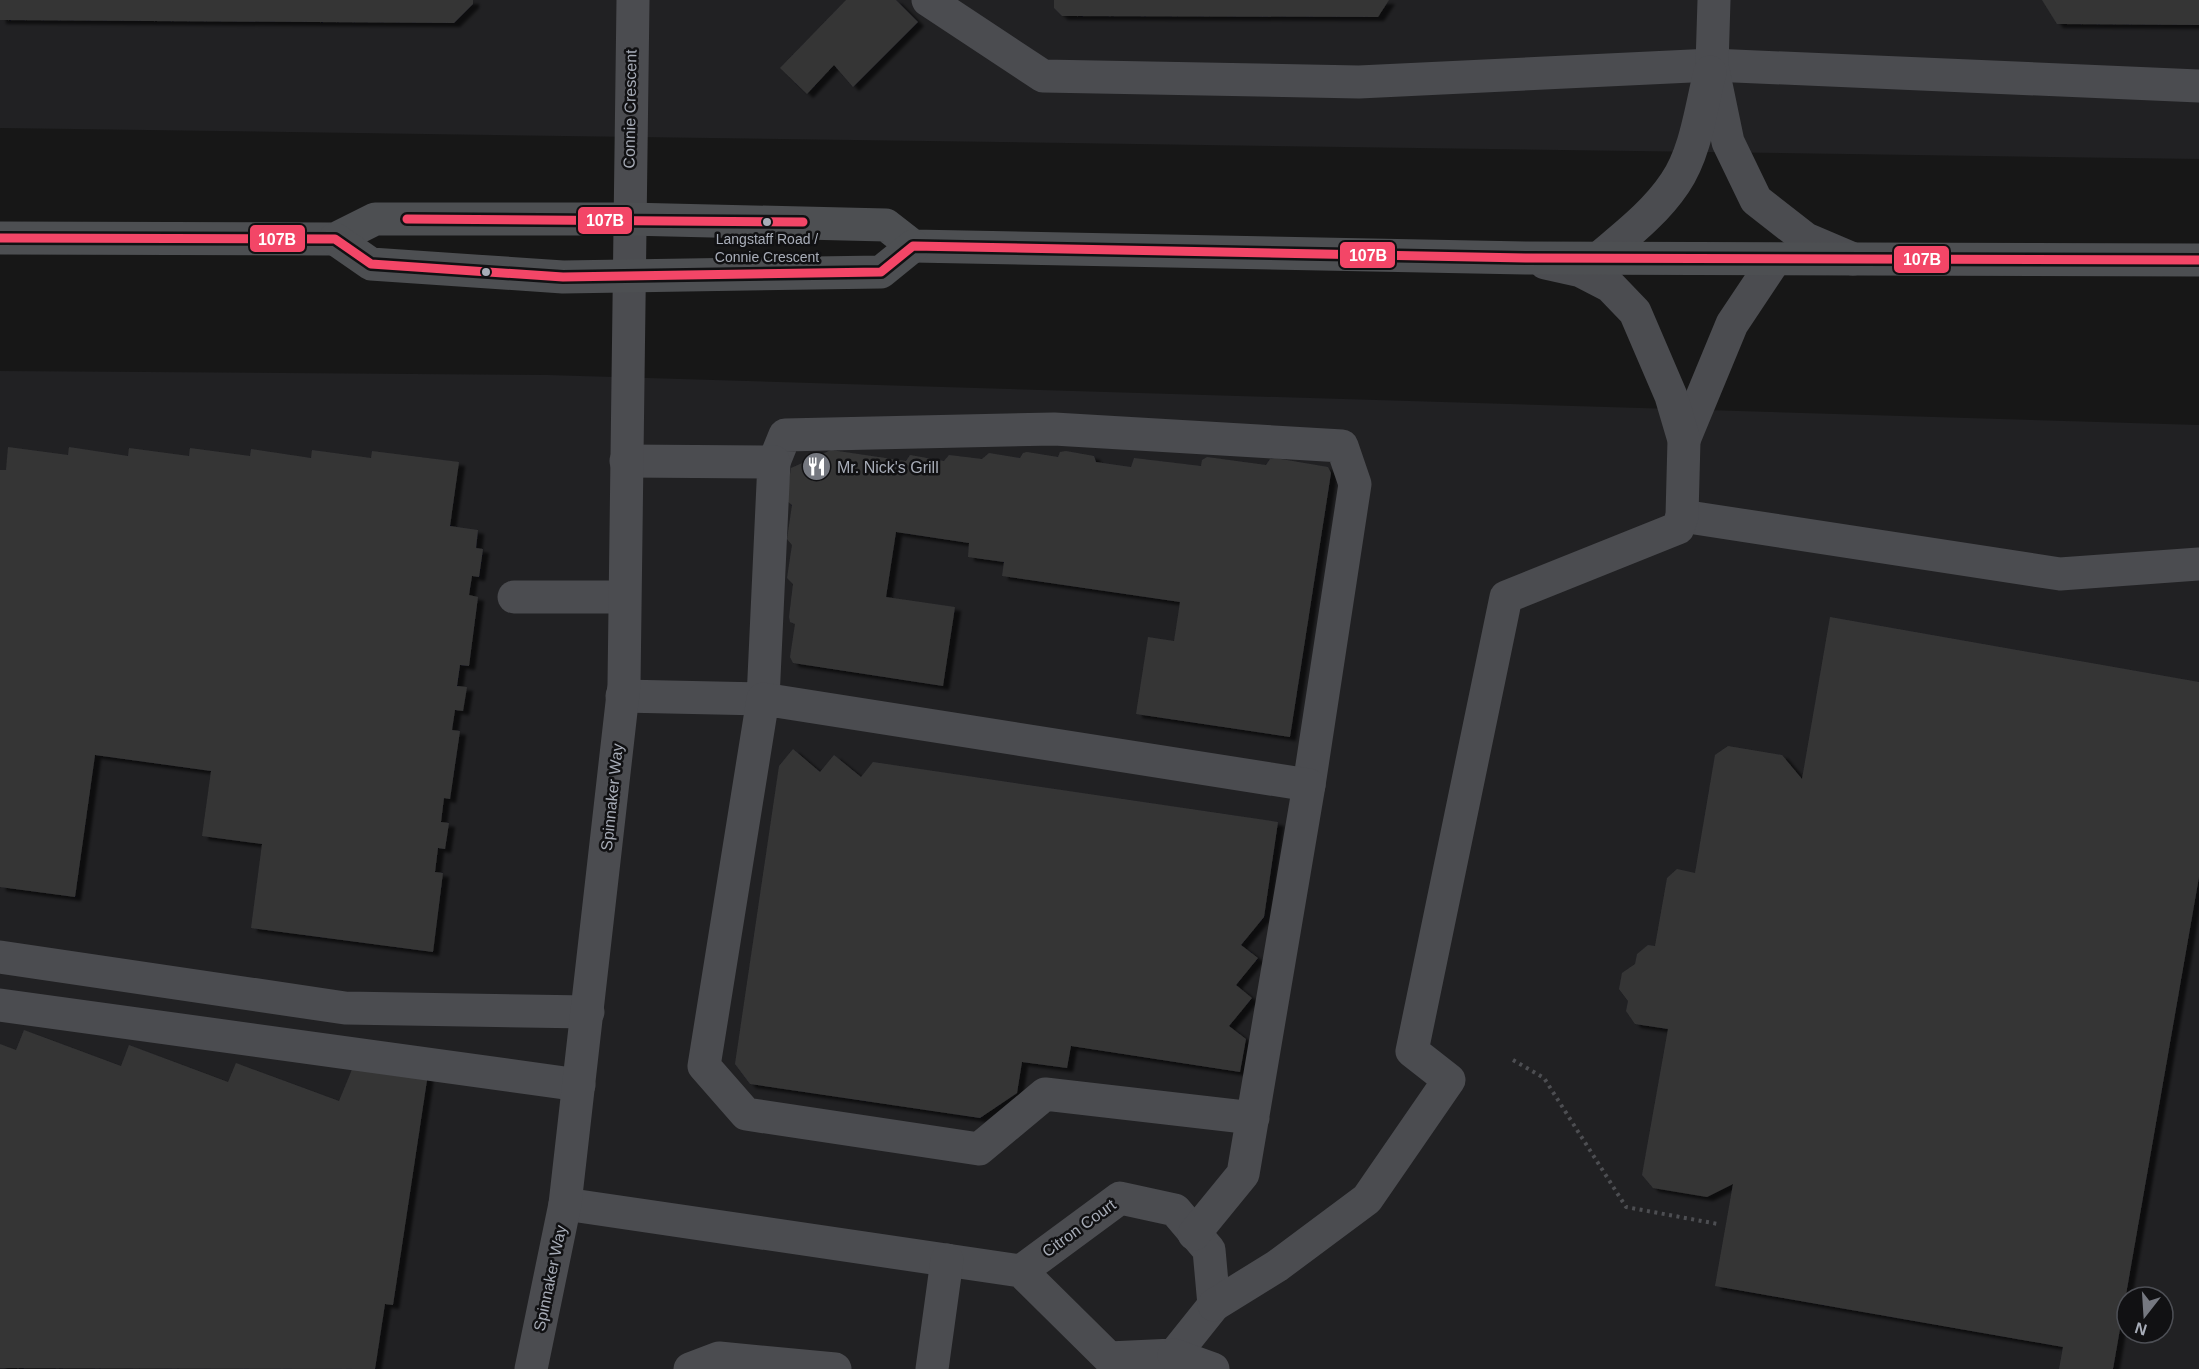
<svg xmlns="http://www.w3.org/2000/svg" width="2199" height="1369" viewBox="0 0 2199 1369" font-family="Arial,sans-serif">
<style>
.built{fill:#212123;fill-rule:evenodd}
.building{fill:#353536;filter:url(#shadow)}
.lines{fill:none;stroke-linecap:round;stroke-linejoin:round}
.path{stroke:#4d4e52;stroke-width:4;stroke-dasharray:3 4.5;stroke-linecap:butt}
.minor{stroke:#4b4c50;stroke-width:33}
.major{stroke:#4d4f52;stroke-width:33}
.bus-1-casing{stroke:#111113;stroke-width:14}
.bus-1{stroke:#f34667;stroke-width:9}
.bus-dot{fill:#a8adb8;stroke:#111113;stroke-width:2}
.labels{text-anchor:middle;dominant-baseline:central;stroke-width:5;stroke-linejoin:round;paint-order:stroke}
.bus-label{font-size:14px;fill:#a8adb8;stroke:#111113}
.street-label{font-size:16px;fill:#a8adb8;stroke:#111113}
.poi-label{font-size:16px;fill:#a8adb8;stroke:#111113;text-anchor:start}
.line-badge{stroke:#111113;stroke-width:2}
.badge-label{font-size:16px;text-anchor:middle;font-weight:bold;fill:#fff}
</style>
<defs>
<filter id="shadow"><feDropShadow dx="6" dy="4" stdDeviation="1.5" flood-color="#0009"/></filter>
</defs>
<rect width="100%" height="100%" fill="#171717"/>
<g class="built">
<path d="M 0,0 L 2199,0 L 2199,159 L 0,128 Z"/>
<path d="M 0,371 L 548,375 L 2199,425 L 2199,1369 L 0,1369 ZM 2127,1297 L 2163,1297 L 2163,1333 L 2127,1333 Z"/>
</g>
<g class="building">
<path d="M 0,0 L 473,0 L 473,4 L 454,23 L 0,20 Z"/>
<path d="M 846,0 L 896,0 L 918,22 L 853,87 L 834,65 L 807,94 L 780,68 Z"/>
<path d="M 1054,0 L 1389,0 L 1378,17 L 1062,16 L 1054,8 Z"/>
<path d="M 2042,0 L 2199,0 L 2199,25 L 2057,24 Z"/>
<path d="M 8,447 L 68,455 L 69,447 L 128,456 L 129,448 L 189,456 L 190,448 L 250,456 L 251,449 L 311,458 L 312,450 L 371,458 L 372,451 L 459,462 L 450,526 L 478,530 L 476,548 L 483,549 L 479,577 L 472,576 L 469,595 L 478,597 L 469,666 L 460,665 L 457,686 L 467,687 L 463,711 L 455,710 L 452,730 L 460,731 L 450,799 L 444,798 L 441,822 L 449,823 L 445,849 L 438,848 L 435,872 L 443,873 L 433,952 L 251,928 L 262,844 L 202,836 L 211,771 L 95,755 L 75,897 L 0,887 L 0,470 L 6,470 Z"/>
<path d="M 831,450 L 906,461 L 910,455 L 944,461 L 949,455 L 982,459 L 989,453 L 1020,458 L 1023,453 L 1027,452 L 1058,457 L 1060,452 L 1066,451 L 1094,456 L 1096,462 L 1131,467 L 1134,458 L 1201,466 L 1202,460 L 1207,457 L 1266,465 L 1270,459 L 1275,458 L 1328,467 L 1331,473 L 1290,737 L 1136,714 L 1148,637 L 1174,641 L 1180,602 L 1002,576 L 1004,562 L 968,557 L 969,543 L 896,532 L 886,597 L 955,607 L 943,686 L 793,663 L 790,657 L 795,624 L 790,622 L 789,617 L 793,584 L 787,578 L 792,545 L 787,539 L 792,505 L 786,500 L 791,468 Z"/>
<path d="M 1830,617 L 2199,682 L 2199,877 L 2113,1369 L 2059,1369 L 2063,1347 L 1715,1286 L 1733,1184 L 1707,1197 L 1653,1188 L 1642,1175 L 1668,1029 L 1635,1024 L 1626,1011 L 1628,1001 L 1619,989 L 1622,973 L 1635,964 L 1637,954 L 1648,945 L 1655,946 L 1667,878 L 1677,869 L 1695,873 L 1715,755 L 1728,746 L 1782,755 L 1802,779 Z"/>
<path d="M 793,749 L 820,772 L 834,755 L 861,777 L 873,762 L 1278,822 L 1264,917 L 1241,945 L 1258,958 L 1236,985 L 1252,998 L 1229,1026 L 1246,1039 L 1240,1072 L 1071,1046 L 1067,1068 L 1022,1062 L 1017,1093 L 980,1118 L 750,1084 L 735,1064 L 779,766 Z"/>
<path d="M 24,1030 L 121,1066 L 129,1045 L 228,1082 L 236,1063 L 339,1101 L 358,1055 L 429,1067 L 393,1305 L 385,1304 L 375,1369 L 0,1368 L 0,1044 L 16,1050 Z"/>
</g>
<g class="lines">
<path class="path" d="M 1513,1060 L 1544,1078 L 1626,1207 L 1718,1224"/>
<g class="minor">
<path d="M 928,0 L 1043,76 L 1359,82 L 1712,65 L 2199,86"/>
<path d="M 1714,0 L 1712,65 L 1728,142 L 1756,200 L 1806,239 L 1853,259"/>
<path d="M 1599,258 C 1626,235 1655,213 1675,183 C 1696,152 1701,108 1710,72"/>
<path d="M 1684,440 L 1732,324 L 1774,261"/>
<path d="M 774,462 L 785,435 L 1054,429 L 1342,446 L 1355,484 L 1309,785"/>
<path d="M 1682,516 L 2060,574 L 2199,564"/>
<path d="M 514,597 L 624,597"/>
<path d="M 622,696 L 763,699 L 774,462 L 626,461"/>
<path d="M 0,957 L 345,1008 L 588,1012"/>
<path d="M 0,1005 L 579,1085"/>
<path d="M 565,1204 L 1021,1271 L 1109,1358 L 1174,1355 L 1214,1305 L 1209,1250 L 1175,1210 L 1120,1198 L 1021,1271"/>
<path d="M 1194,1234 L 1243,1174 L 1309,785 L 763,699 L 704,1066 L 746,1114 L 979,1149 L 1045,1094 L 1253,1118"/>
<path d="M 1214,1305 L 1277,1266 L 1367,1199 L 1449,1080 L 1412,1051 L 1506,597 L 1678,528 L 1682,516 L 1684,440 L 1671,396 L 1635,312 L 1610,286 L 1581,271 L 1545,263"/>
<path d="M 1174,1355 L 1213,1369"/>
<path d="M 531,1369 L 565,1204 L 624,685 L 633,0"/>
<path d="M 690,1369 L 719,1358 L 835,1369"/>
<path d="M 932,1369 L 947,1260"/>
</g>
<g class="major">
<path d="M 0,238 L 335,239 L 375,219 L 628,219 L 886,225 L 913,246 L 1525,258 L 2199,260"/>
<path d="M 335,239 L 371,264 L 563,277 L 881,272 L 913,246"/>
</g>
<defs>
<g id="bus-1">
<path d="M 407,219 L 803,222"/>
<path d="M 0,238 L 335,239 L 371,264 L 563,277 L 881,272 L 913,246 L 1525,258 L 2199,260"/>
</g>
</defs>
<use href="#bus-1" class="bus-1-casing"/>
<use href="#bus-1" class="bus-1"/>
</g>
<defs>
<symbol id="restaurant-disc" viewBox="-11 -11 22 22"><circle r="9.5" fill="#757880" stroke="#111113"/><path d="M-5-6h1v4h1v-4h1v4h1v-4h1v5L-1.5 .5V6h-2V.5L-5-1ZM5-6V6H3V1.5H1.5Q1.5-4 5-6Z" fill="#fff"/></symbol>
</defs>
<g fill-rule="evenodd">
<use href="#restaurant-disc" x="800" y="450" width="33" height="33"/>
</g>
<g class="bus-dot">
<circle cx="767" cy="222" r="5"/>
<circle cx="486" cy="272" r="5"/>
</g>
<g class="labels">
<g class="bus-label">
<text x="767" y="239">Langstaff Road /<tspan x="767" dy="18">Connie Crescent</tspan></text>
</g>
<g class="street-label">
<text transform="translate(630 109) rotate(-89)">Connie Crescent</text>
<text transform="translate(612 797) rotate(-84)">Spinnaker Way</text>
<text transform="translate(1079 1228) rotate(-36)">Citron Court</text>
<text transform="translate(550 1278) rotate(-78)">Spinnaker Way</text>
</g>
<g class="poi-label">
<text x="837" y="467">Mr. Nick's Grill</text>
</g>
</g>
<g class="line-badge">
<rect x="577" y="206" width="56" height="29" rx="6" fill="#f34667"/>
<rect x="249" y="224" width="57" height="29" rx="6" fill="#f34667"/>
<rect x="1339" y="241" width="57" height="28" rx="6" fill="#f34667"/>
<rect x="1893" y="245" width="57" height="29" rx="6" fill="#f34667"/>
</g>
<g class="badge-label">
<text x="605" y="226">107B</text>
<text x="277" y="245">107B</text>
<text x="1368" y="261">107B</text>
<text x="1922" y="265">107B</text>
</g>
<g transform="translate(2145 1315) rotate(197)"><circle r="28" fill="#111113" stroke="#4d4f55" stroke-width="1.5"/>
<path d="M0-4.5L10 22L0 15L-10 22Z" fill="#757880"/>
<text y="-9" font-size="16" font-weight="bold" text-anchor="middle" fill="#a8adb8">N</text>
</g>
</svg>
